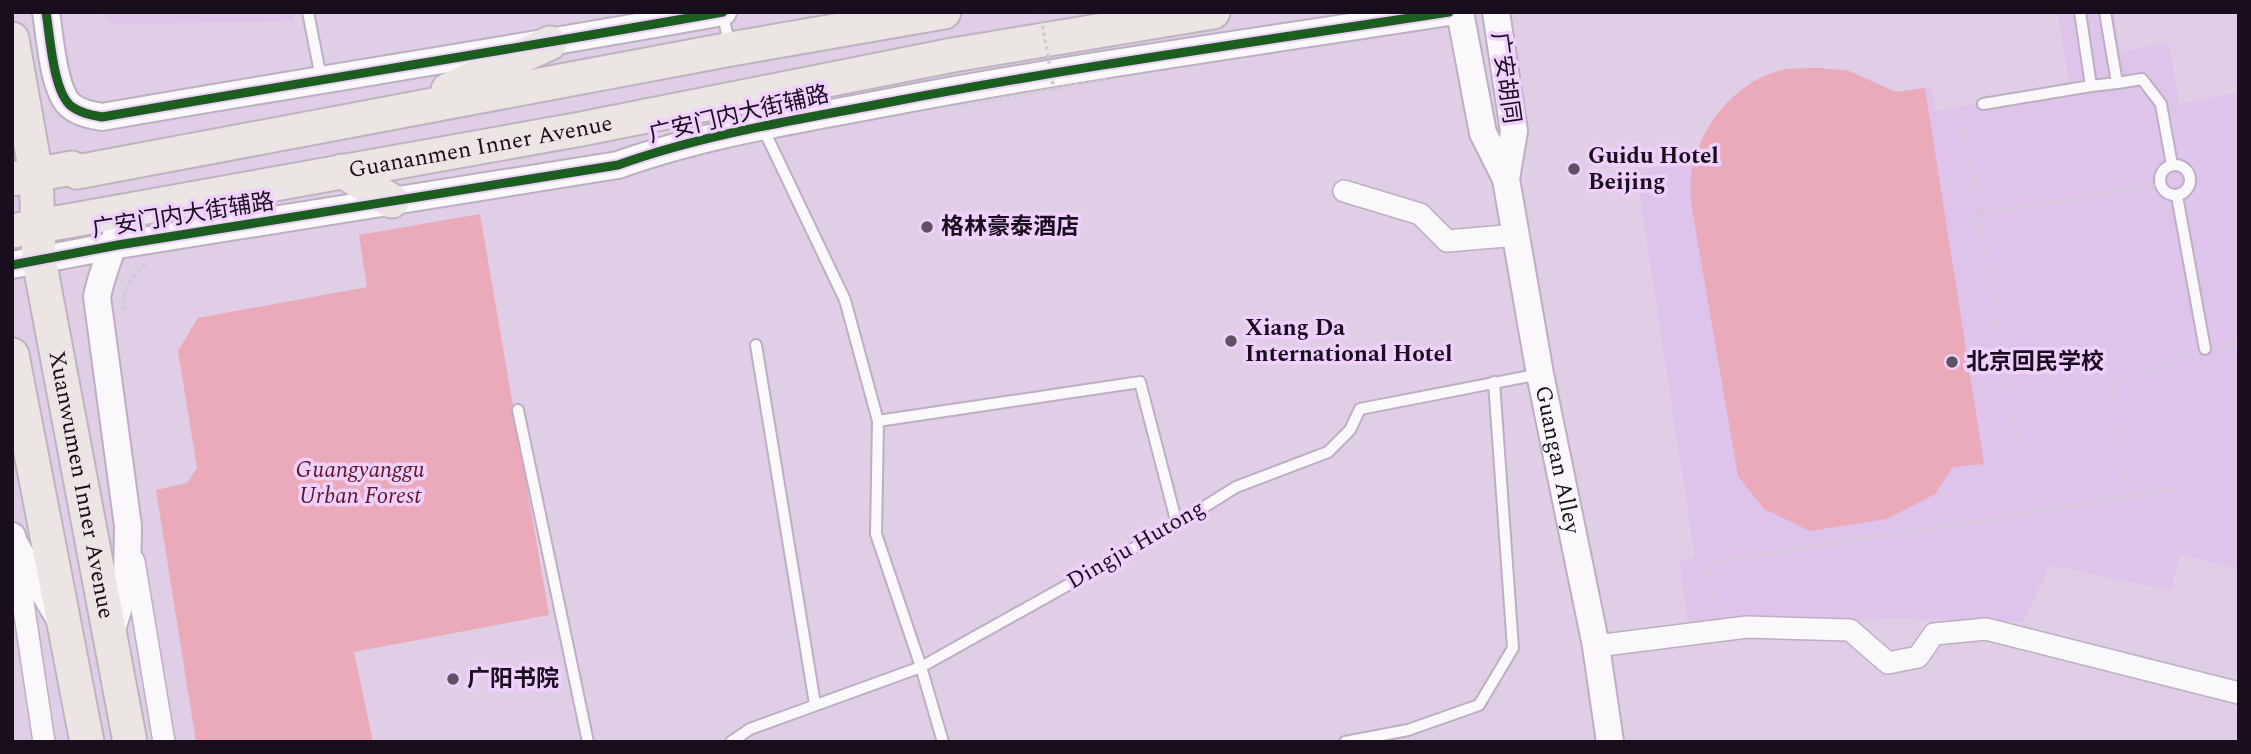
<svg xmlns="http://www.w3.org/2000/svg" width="2251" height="754" viewBox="0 0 2251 754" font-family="Spectral,'Noto Sans SC',serif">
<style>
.built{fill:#dec3ea}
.green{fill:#ebaab9}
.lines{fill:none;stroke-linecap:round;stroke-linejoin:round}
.service-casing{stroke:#bcafc2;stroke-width:14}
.minor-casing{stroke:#bcafc2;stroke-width:24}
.tertiary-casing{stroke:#bcafc2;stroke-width:30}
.primary-casing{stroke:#bdb4c0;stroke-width:37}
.path{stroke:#d1cbd3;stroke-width:3.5;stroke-dasharray:3.5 3.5;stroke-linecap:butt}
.service{stroke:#faf8fb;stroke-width:10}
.minor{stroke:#faf8fb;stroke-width:21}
.tertiary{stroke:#faf8fb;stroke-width:26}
.primary{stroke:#ebe5e3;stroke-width:33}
.path-bridge{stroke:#d1cbd3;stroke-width:3.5;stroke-dasharray:3.5 3.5;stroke-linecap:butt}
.cycleway-casing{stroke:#f0d0fd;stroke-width:13}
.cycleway{stroke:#1b5e20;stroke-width:9}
.poi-dot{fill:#5e5163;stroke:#f0d0fd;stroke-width:2.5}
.labels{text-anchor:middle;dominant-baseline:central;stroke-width:7;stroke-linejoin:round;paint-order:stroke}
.street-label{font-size:23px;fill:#190e1d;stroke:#f0d0fd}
.poi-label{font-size:23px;font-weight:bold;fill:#190e1d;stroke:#f0d0fd;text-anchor:start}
.park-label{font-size:23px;font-style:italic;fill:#621522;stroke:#f0d0fd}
</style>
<rect width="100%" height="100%" fill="#dfcee6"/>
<g class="built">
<path d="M 99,12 L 292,12 L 294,21 L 115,24 Z"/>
<path d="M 2058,12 L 2114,12 L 2120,52 L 2169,43 L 2179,104 L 2239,92 L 2238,569 L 2181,554 L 2170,590 L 2050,565 L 2023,622 L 1893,618 L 1688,628 L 1680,561 L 1695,558 L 1636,170 L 1695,161 L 1704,135 L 1724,105 L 1751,82 L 1787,69 L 1820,68 L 1849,71 L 1896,92 L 1931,87 L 1936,111 L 2070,87 Z"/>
</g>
<g class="green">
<path d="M 1820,68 L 1849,71 L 1896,92 L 1925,88 L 1984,464 L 1953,467 L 1935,494 L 1887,519 L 1810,531 L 1764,509 L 1738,476 L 1691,203 C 1691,192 1690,181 1692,170 C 1701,123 1739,78 1787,69 C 1798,68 1809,68 1820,68 Z"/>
<path d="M 480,214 L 549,615 L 354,652 L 373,742 L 196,742 L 156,490 L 187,483 L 197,468 L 178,351 L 198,318 L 367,287 L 359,235 Z"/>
</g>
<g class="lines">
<defs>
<g id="service">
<path d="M 308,12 L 321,78"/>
<path d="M 722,12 L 730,46"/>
<path d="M 2080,12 L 2091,86 L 2117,83 L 2105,12"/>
<path d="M 2117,83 L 2142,79 L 2161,104 L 2172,165"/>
<path d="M 749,99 L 845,300 L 878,421 L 876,534 L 921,667 L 943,742"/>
<path d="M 1983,104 L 2091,86"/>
<circle cx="2175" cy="180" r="15"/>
<path d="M 2177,196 L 2205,349"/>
<path d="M 756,345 L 815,704"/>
<path d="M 518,410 L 588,742"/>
<path d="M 878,421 L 1140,382 L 1177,524"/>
<path d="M 731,742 L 750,729 L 921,667 L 1177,524 L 1236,487 L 1328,452 L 1350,430 L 1360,409 L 1540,374"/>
<path d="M 1345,742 L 1408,730 L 1479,705 L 1513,648 L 1494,382"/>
</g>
<g id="minor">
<path d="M 1344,191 L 1420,214 L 1447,241 L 1517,235"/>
<path d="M 15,549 L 44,742"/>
<path d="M 134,561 L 164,742"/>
<path d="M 1596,646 L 1747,627 L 1850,630 L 1888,663 L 1918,657 L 1934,634 L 1986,629 L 2239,693"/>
</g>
<g id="tertiary">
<path d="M 46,12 C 50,36 53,91 71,106 C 80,113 91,115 102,117 C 309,81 516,49 723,12"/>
<path id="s1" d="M 1460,12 L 1483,133 L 1506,179 L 1540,374 L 1596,646 L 1610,742"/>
<path d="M 1496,12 L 1514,131 L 1506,179"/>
<path d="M 12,265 L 118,245 L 618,165 C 704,134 796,120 885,103 C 1073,67 1261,41 1449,12"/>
<path d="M 12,536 L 14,543 L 58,616"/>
<path d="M 110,635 L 127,582 L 128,526 L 97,297 C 101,275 111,254 117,232"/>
</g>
<g id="primary">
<path id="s2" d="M 12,39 L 36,174 L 39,260 L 130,742"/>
<path d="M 448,90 L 550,43"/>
<path d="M 342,171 L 392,201"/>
<path d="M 12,179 L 72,168 L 77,172 L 731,49 L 944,12"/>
<path id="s3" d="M 12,231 L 581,129 L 953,55 L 1213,12"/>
<path d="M 12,355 L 87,742"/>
</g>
</defs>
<use href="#service" class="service-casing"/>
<use href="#minor" class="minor-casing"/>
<use href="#tertiary" class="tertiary-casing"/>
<use href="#primary" class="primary-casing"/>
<g class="path">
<path d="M 1960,106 L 2019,449"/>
<path d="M 1979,214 L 2160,185"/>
<path d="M 123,310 C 122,291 131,276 146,264"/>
<path d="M 2217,347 L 2239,343"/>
<path d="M 2129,497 L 2111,386 L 2193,354"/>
<path d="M 1716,613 L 1708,563 L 2178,489"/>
</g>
<use href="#service" class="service"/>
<use href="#minor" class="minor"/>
<use href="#tertiary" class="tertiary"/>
<use href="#primary" class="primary"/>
<g class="path-bridge">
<path d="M 1040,12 L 1054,90"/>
<path d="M 965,105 L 1109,79"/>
</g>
<defs>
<g id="cycleway">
<path d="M 46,12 C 50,36 53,91 71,106 C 80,113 91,115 102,117 C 309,81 516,49 723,12"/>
<path d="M 12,265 L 118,245 L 618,165 C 704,134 796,120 885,103 C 1073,67 1261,41 1449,12"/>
</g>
</defs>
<use href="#cycleway" class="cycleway-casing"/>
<use href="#cycleway" class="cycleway"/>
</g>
<g class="poi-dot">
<circle cx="1574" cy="169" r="7"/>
<circle cx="927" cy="227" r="7"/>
<circle cx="1231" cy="341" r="7"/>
<circle cx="1952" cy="362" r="7"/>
<circle cx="453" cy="679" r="7"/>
</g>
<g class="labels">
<g class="street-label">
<text transform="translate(1505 78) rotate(82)">广安胡同</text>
<text transform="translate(739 115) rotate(-13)">广安门内大街辅路</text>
<text stroke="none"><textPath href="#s3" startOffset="476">Guananmen Inner Avenue</textPath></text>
<text transform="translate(183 216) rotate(-9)">广安门内大街辅路</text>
<text stroke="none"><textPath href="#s1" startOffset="460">Guangan Alley</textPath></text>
<text stroke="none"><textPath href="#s2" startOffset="452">Xuanwumen Inner Avenue</textPath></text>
<text transform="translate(1136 545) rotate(-30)">Dingju Hutong</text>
</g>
<g class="poi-label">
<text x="1588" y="156">Guidu Hotel<tspan x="1588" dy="26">Beijing</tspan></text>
<text x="941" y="227">格林豪泰酒店</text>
<text x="1245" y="328">Xiang Da<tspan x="1245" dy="26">International Hotel</tspan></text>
<text x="1966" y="362">北京回民学校</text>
<text x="467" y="679">广阳书院</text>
</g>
<g class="park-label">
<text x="360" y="470">Guangyanggu<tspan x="360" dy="26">Urban Forest</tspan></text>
</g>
</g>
<rect width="2251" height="754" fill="none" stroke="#190e1d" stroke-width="28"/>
</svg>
